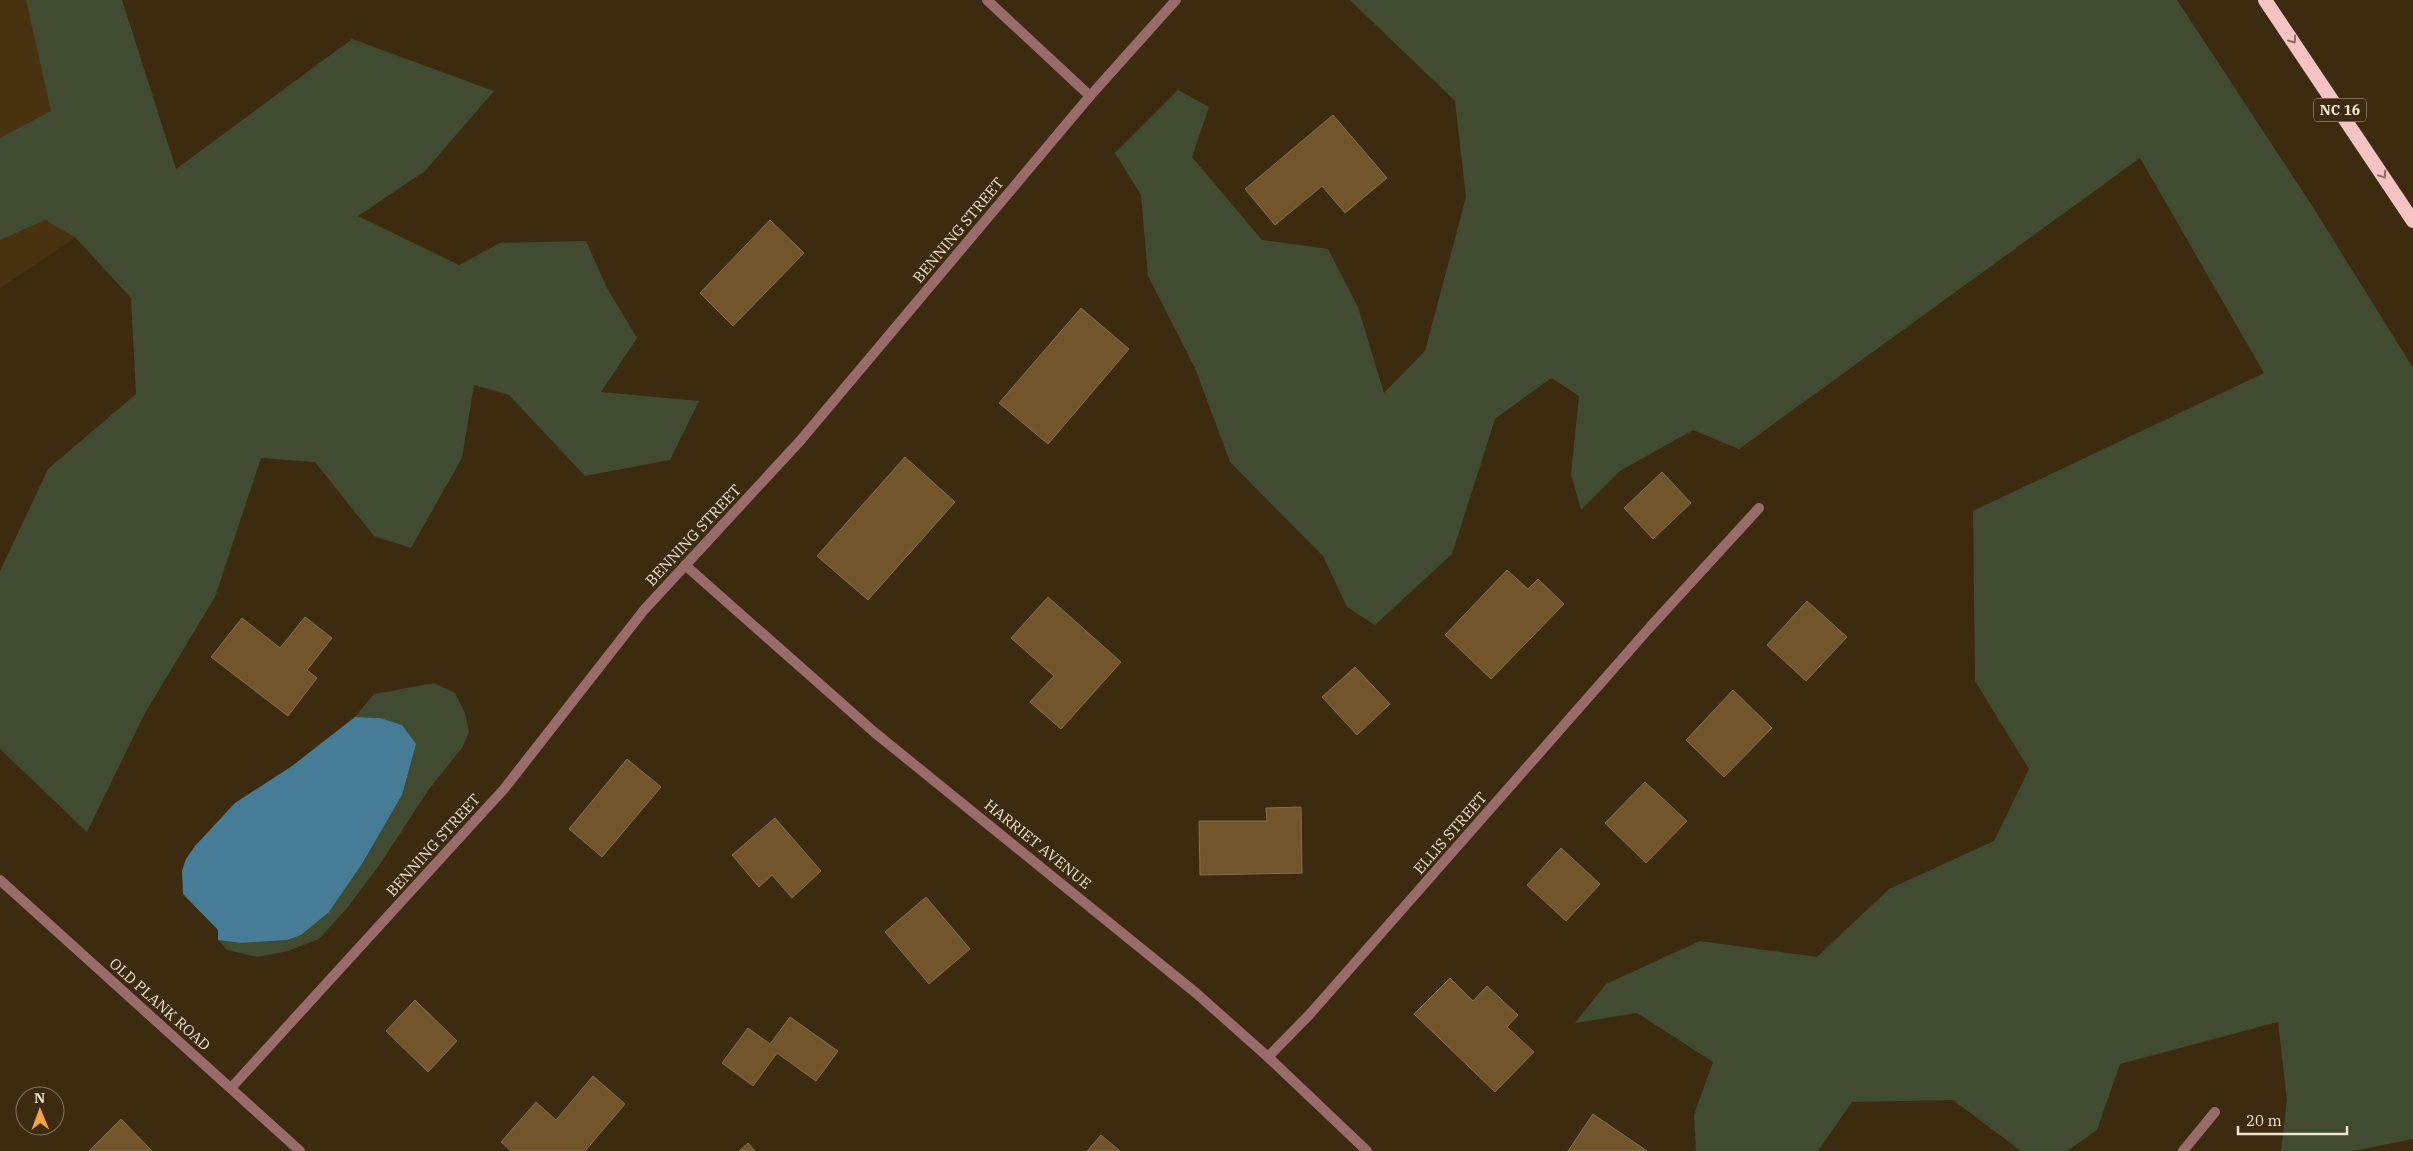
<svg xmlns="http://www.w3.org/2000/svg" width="2413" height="1151" viewBox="0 0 2413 1151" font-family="'IBM Plex Serif',serif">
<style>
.built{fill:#48320f}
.green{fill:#414b31}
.water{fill:#477c97}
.building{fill:#72552a;stroke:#836f52}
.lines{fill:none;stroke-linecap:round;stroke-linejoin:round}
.service{stroke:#996b6a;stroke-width:10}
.minor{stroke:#996b6a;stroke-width:10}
.tertiary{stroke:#996b6a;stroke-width:10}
.trunk{stroke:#f4c3c2;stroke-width:14}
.oneway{stroke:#8f6f60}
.labels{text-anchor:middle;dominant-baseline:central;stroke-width:4.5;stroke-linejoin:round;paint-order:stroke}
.shield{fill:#3d2b10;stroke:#baac9a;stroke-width:1}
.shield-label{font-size:14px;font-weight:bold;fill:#f0e4d5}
.street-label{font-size:15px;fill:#f0e4d5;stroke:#3d2b10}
</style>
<rect width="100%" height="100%" fill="#3d2b10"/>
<path class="built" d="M 0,0 L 122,0 L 176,170 L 0,288 Z"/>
<g class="green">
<path d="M 26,0 L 122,0 L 176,169 L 352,39 L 494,91 L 425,171 L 358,216 L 459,265 L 500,243 L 586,241 L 607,288 L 637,338 L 601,392 L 699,401 L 670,460 L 585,476 L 509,395 L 474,385 L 462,458 L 411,548 L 374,536 L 315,462 L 261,458 L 215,597 L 145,713 L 87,832 L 0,749 L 0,571 L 48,469 L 136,394 L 131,298 L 75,237 L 45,220 L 0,240 L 0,138 L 51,111 Z"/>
<path d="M 1350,0 L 2177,0 L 2311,204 L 2413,368 L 2413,1139 L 2353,1151 L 2281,1151 L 2287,1100 L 2278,1022 L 2120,1064 L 2097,1130 L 2067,1151 L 2021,1151 L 1953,1100 L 1852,1102 L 1818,1151 L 1696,1151 L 1694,1115 L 1713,1062 L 1637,1013 L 1575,1023 L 1606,984 L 1700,941 L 1817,957 L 1889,889 L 1994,841 L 2029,769 L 1975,681 L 1973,511 L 2264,373 L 2140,158 L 1739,449 L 1693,430 L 1620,471 L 1581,510 L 1571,474 L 1579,396 L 1551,378 L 1495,419 L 1452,554 L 1375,625 L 1347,607 L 1323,556 L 1230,462 L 1195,368 L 1148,276 L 1141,195 L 1115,153 L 1178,90 L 1209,107 L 1192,157 L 1262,240 L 1328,249 L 1358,307 L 1384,393 L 1425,351 L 1466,197 L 1455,101 Z"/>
<path d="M 434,683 L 455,693 L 465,713 L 469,732 L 462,748 L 429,789 L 380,864 L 347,908 L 319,939 L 288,951 L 257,957 L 227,950 L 218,940 L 240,943 L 329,912 L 362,864 L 402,795 L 380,718 L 355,717 L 374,694 Z"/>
</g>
<path class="water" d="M 355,717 L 380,718 L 402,725 L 416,744 L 402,795 L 362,864 L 329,912 L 301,935 L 287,940 L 240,943 L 218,940 L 218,930 L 183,894 L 182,871 L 186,859 L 195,846 L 235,803 L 292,766 Z"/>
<g class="building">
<path d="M 1333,115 L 1387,178 L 1345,213 L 1322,186 L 1275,225 L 1245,189 Z"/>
<path d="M 770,220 L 804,253 L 733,326 L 700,293 Z"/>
<path d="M 1081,308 L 1129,349 L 1048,444 L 999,403 Z"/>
<path d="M 905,457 L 955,502 L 868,600 L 817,556 Z"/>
<path d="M 1662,472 L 1691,503 L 1653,539 L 1624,508 Z"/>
<path d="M 1507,570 L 1528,589 L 1538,579 L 1564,604 L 1491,679 L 1445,635 Z"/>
<path d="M 1048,597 L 1121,662 L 1061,729 L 1030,702 L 1054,676 L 1011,638 Z"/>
<path d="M 1807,601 L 1847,637 L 1806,681 L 1767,645 Z"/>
<path d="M 305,617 L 332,638 L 307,670 L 317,678 L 288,716 L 211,657 L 242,618 L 280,648 Z"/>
<path d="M 1355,667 L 1390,704 L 1357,735 L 1322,697 Z"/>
<path d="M 1733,690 L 1772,728 L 1724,777 L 1686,740 Z"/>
<path d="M 627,759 L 661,787 L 602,857 L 569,829 Z"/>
<path d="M 1645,782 L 1687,821 L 1646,863 L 1605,823 Z"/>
<path d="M 1301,807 L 1302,873 L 1200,875 L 1199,821 L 1267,821 L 1266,808 Z"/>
<path d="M 775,818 L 821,871 L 792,898 L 772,875 L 759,887 L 732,855 Z"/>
<path d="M 1561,848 L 1600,884 L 1566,921 L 1527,885 Z"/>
<path d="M 926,897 L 970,949 L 929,984 L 885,932 Z"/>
<path d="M 1450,978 L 1473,1001 L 1487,986 L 1518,1015 L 1507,1027 L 1534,1052 L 1495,1092 L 1414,1014 Z"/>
<path d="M 415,1000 L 457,1041 L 428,1072 L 386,1031 Z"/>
<path d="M 790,1017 L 838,1051 L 816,1081 L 777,1053 L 753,1086 L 722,1063 L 748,1028 L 770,1044 Z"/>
<path d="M 593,1076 L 625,1104 L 585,1151 L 511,1151 L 501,1142 L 536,1102 L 556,1120 Z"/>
<path d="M 1593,1114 L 1647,1151 L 1568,1151 Z"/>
<path d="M 121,1119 L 152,1151 L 89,1151 Z"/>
<path d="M 1101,1135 L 1120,1151 L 1087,1151 Z"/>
<path d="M 748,1143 L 755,1151 L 739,1151 Z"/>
</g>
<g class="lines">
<path class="service" d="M 1651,626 L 1759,508"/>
<g class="minor">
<path d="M 987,0 L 1090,96"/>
<path d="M 685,565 L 874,732 L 1196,993 L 1268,1057 L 1367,1151"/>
<path d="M 1268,1057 L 1310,1014 L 1651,626"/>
<path d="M 231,1088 L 504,789 L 644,610 L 800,441 L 1090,96 L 1176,0"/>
<path d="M 2183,1151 L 2215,1112"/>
</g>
<path class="tertiary" d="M 0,880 L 300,1151"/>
<path class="trunk" d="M 2265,0 L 2413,221"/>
</g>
<defs><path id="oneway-chevron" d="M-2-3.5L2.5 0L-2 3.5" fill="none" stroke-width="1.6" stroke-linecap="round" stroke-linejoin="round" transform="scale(1.25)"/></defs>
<g class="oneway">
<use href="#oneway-chevron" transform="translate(2293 40) rotate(55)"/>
<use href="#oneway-chevron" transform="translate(2383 175) rotate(57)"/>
</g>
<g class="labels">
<rect class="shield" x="2314" y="98.5" width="52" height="23" rx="4"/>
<g class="shield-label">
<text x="2340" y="110">NC 16</text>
</g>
<g class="street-label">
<text transform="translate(958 230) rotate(-50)">BENNING STREET</text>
<text transform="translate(693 535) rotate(-47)">BENNING STREET</text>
<text transform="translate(1450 833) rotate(-49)">ELLIS STREET</text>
<text transform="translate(1038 844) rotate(39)">HARRIET AVENUE</text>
<text transform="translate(433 845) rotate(-48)">BENNING STREET</text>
<text transform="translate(160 1004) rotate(42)">OLD PLANK ROAD</text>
</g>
</g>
<g transform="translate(40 1111) rotate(359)"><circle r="24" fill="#3d2b10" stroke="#85755f"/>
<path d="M0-4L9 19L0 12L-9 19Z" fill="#f5a345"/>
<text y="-8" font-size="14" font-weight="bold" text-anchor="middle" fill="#f0e4d5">N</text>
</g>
<path d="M2238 1126v8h109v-8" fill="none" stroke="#f0e4d5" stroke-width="2.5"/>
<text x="2246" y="1126" font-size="15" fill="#f0e4d5" stroke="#3d2b10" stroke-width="4" paint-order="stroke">20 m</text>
</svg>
